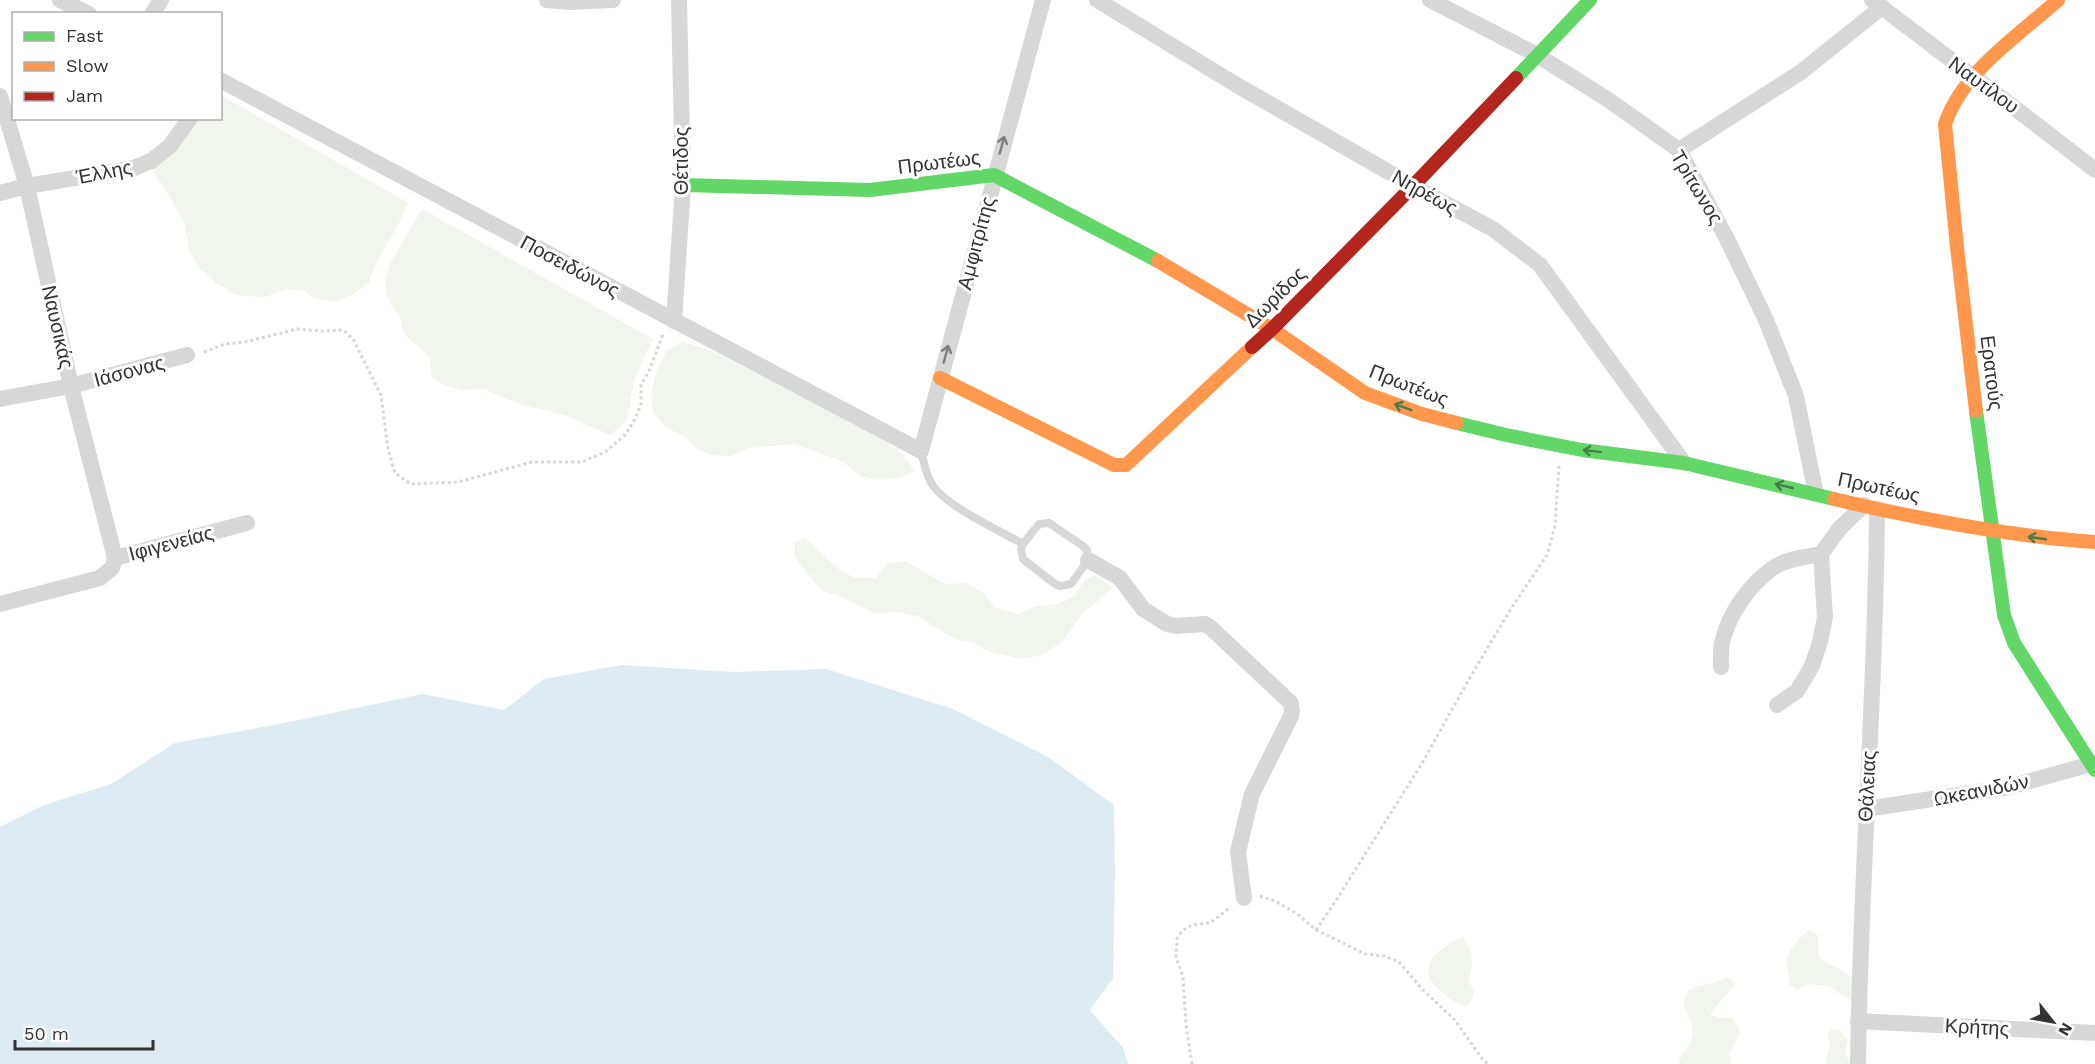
<svg xmlns="http://www.w3.org/2000/svg" width="2095" height="1064" viewBox="0 0 2095 1064" font-family="'Work Sans',sans-serif">
<style>
.green{fill:#f1f5ed}
.water{fill:#ddebf3}
.lines{fill:none;stroke-linecap:round;stroke-linejoin:round}
.path{stroke:#d6d6d6;stroke-width:3;stroke-dasharray:3 3;stroke-linecap:butt}
.lane{stroke:#d7d7d7;stroke-width:8}
.street{stroke:#d7d7d7;stroke-width:16}
.fast{stroke:#63d668;stroke-width:14}
.slow{stroke:#ff974d;stroke-width:14}
.jam{stroke:#b3261e;stroke-width:14}
.oneway{stroke:#7d7d7d}
.oneway2{stroke:#497c4b}
.labels{text-anchor:middle;dominant-baseline:central;stroke-width:6;stroke-linejoin:round;paint-order:stroke}
.street-label{font-size:20px;fill:#333;stroke:#fff}
</style>
<rect width="100%" height="100%" fill="#fff"/>
<g class="green">
<path d="M 221,95 L 408,203 L 396,229 L 376,263 L 369,283 L 354,294 L 334,302 L 314,299 L 305,291 L 286,289 L 265,297 L 235,295 L 216,283 L 198,267 L 188,246 L 184,222 L 152,168 C 176,153 184,142 198,119 L 220,118 Z"/>
<path d="M 422,209 L 653,339 C 646,354 637,370 633,387 C 627,411 635,420 609,435 L 568,416 L 522,405 L 484,389 L 463,390 L 446,386 L 432,377 L 429,356 L 404,334 L 400,317 L 388,300 L 385,282 L 390,264 Z"/>
<path d="M 682,342 L 713,351 L 878,437 C 894,446 907,455 914,472 L 900,477 L 880,480 L 862,477 L 843,462 L 795,444 L 749,448 L 730,456 L 711,455 L 696,448 L 685,437 L 666,427 L 653,413 L 651,395 L 657,370 L 666,352 Z"/>
<path d="M 805,538 L 838,569 L 854,578 L 876,578 L 887,564 L 905,561 L 945,584 L 966,583 L 983,593 L 996,608 L 1018,614 L 1037,606 L 1058,604 L 1074,596 L 1085,580 L 1095,575 L 1106,582 L 1112,589 L 1083,613 L 1063,641 L 1042,655 L 1021,659 L 987,651 L 972,642 L 955,639 L 917,616 L 897,612 L 874,614 L 849,600 L 821,590 L 794,556 L 795,543 Z"/>
<path d="M 1810,929 L 1818,936 L 1819,957 C 1831,967 1844,968 1854,980 L 1852,1000 L 1840,994 L 1829,986 L 1807,984 L 1797,990 L 1788,984 C 1791,976 1788,974 1787,965 C 1786,951 1800,937 1810,929 Z"/>
<path d="M 1463,937 C 1474,955 1474,961 1468,980 C 1475,992 1476,996 1466,1007 C 1421,986 1412,959 1463,937 Z"/>
<path d="M 1726,977 L 1735,983 C 1728,995 1717,1003 1710,1015 L 1720,1018 L 1733,1018 L 1741,1032 L 1730,1053 L 1732,1064 L 1680,1064 L 1679,1059 C 1696,1038 1697,1028 1683,1005 L 1688,990 C 1703,983 1711,986 1726,977 Z"/>
<path d="M 1831,1028 L 1839,1029 L 1848,1040 L 1845,1052 L 1850,1062 L 1848,1064 L 1828,1064 L 1826,1060 L 1830,1046 L 1827,1035 Z"/>
</g>
<path class="water" d="M 622,665 L 734,672 L 826,669 L 953,709 L 1048,757 L 1114,805 L 1115,873 L 1113,978 L 1090,1010 L 1123,1048 L 1128,1064 L 0,1064 L 0,827 L 44,805 L 111,784 L 175,743 L 284,723 L 423,694 L 504,710 L 544,679 Z"/>
<g class="lines">
<g class="path">
<path d="M 204,352 L 225,344 L 245,342 L 297,329 L 323,331 L 343,330 L 353,339 L 381,395 L 388,449 L 395,473 L 411,484 L 458,482 L 532,462 L 582,462 L 605,452 L 625,435 L 635,419 L 641,404 L 641,385 L 650,369 L 663,334"/>
<path d="M 1260,896 L 1275,901 L 1296,913 L 1316,930 L 1343,943 L 1365,954 L 1384,956 L 1399,962 L 1423,990 L 1455,1020 L 1483,1060 L 1488,1064"/>
<path d="M 1316,930 L 1335,902 L 1421,765 L 1472,674 L 1512,607 L 1547,555 L 1555,526 L 1559,465"/>
<path d="M 1192,1064 L 1186,1025 L 1183,977 L 1176,957 L 1177,939 L 1182,931 L 1192,925 L 1210,923 L 1231,907"/>
</g>
<path class="lane" d="M 921,451 C 924,463 926,476 933,486 C 949,508 999,530 1023,544 L 1021,549 L 1023,559 L 1055,584 L 1060,586 L 1071,584 L 1088,560 L 1087,550 L 1083,546 L 1049,523 L 1039,524 L 1023,544"/>
<g class="street">
<path d="M 60,0 L 89,14"/>
<path d="M 547,0 L 572,2 L 613,0"/>
<path d="M 1097,0 L 1235,84 L 1413,186 L 1493,229 L 1540,265 L 1684,463"/>
<path d="M 1430,0 L 1537,55 L 1610,101 L 1679,150 L 1727,239 L 1766,320 L 1796,396 L 1816,494"/>
<path d="M 1872,0 C 1947,57 2021,112 2095,170"/>
<path d="M 152,14 L 161,0"/>
<path d="M 220,80 L 921,451 L 1043,0"/>
<path d="M 0,96 L 27,186 L 71,386 L 115,558"/>
<path d="M 1679,150 L 1801,72 L 1882,7"/>
<path d="M 0,193 L 27,186 L 134,168 L 151,161 L 170,146 L 190,118"/>
<path d="M 674,321 L 683,185 L 679,0"/>
<path d="M 0,399 L 71,386 L 187,355"/>
<path d="M 115,558 L 247,523"/>
<path d="M 1088,560 L 1120,578 L 1143,609 L 1167,624 L 1176,626 L 1205,624 L 1211,628 L 1291,703 L 1292,711 L 1291,716 L 1252,794 L 1238,852 L 1244,898"/>
<path d="M 0,604 L 100,578 L 112,568 L 115,558"/>
<path d="M 1721,667 C 1721,658 1720,648 1723,639 C 1730,612 1750,584 1773,568 C 1785,559 1806,557 1821,554"/>
<path d="M 1777,705 L 1797,691 L 1812,666 L 1820,642 L 1825,617 L 1821,554 L 1840,528 L 1864,505"/>
<path d="M 1866,809 L 2005,788 L 2095,763"/>
<path d="M 1858,1021 L 2095,1033"/>
<path d="M 1858,1064 C 1860,879 1876,694 1877,509"/>
</g>
<g class="fast">
<path d="M 1516,78 L 1590,0"/>
<path d="M 683,185 L 870,190 L 994,175 L 1158,261"/>
<path d="M 1976,411 L 2004,615 L 2014,643 L 2095,770"/>
<path d="M 1457,423 L 1506,435 L 1582,450 L 1684,463 L 1834,499"/>
</g>
<g class="slow">
<path d="M 1158,261 L 1272,329 L 1365,393 L 1422,414 L 1457,423"/>
<path d="M 940,378 L 1114,465 L 1126,465 L 1252,347"/>
<path d="M 1976,411 L 1957,247 L 1945,124 C 1962,72 2019,35 2058,0"/>
<path d="M 1834,499 C 1919,519 2007,536 2095,542"/>
</g>
<path class="jam" d="M 1252,347 L 1272,329 L 1413,186 L 1516,78"/>
</g>
<defs><path id="oneway-shaft" d="M-6 0H5M1.5-3L5.5 0L1.5 3" fill="none" stroke-width="1.6" stroke-linecap="round" stroke-linejoin="round" transform="scale(1.5)"/></defs>
<g class="oneway">
<use href="#oneway-shaft" transform="translate(1002 145) rotate(-75)"/>
<use href="#oneway-shaft" transform="translate(946 354) rotate(-75)"/>
</g>
<g class="oneway2">
<use href="#oneway-shaft" transform="translate(1403 407) rotate(-159)"/>
<use href="#oneway-shaft" transform="translate(1592 451) rotate(-173)"/>
<use href="#oneway-shaft" transform="translate(1784 486) rotate(-167)"/>
<use href="#oneway-shaft" transform="translate(2037 538) rotate(-172)"/>
</g>
<g class="labels">
<g class="street-label">
<text transform="translate(1984 85) rotate(36)">Ναυτίλου</text>
<text transform="translate(681 161) rotate(-90)">Θέτιδος</text>
<text transform="translate(939 162) rotate(-7)">Πρωτέως</text>
<text transform="translate(104 172) rotate(-11)">Έλλης</text>
<text transform="translate(1697 187) rotate(59)">Τρίτωνος</text>
<text transform="translate(1425 192) rotate(29)">Νηρέως</text>
<text transform="translate(976 243) rotate(-75)">Αμφιτρίτης</text>
<text transform="translate(570 266) rotate(28)">Ποσειδώνος</text>
<text transform="translate(1275 297) rotate(-45)">Δωρίδος</text>
<text transform="translate(58 327) rotate(77)">Ναυσικάς</text>
<text transform="translate(129 371) rotate(-15)">Ιάσονας</text>
<text transform="translate(1992 373) rotate(83)">Ερατούς</text>
<text transform="translate(1409 385) rotate(21)">Πρωτέως</text>
<text transform="translate(1879 487) rotate(12)">Πρωτέως</text>
<text transform="translate(171 543) rotate(-15)">Ιφιγενείας</text>
<text transform="translate(1867 786) rotate(-87)">Θάλειας</text>
<text transform="translate(1981 790) rotate(-11)">Ωκεανιδών</text>
<text transform="translate(1977 1027) rotate(3)">Κρήτης</text>
</g>
</g>
<rect x="12" y="12" width="210" height="108" fill="#ffffff" stroke="#adadad" stroke-width="1.5"/>
<rect x="24" y="32" width="30" height="9" fill="#63d668" stroke="#adadad" stroke-width="1.5"/>
<text x="66" y="42" font-size="18" fill="#333333">Fast</text>
<rect x="24" y="62" width="30" height="9" fill="#ff974d" stroke="#adadad" stroke-width="1.5"/>
<text x="66" y="72" font-size="18" fill="#333333">Slow</text>
<rect x="24" y="92" width="30" height="9" fill="#b3261e" stroke="#adadad" stroke-width="1.5"/>
<text x="66" y="102" font-size="18" fill="#333333">Jam</text>
<g transform="translate(2053 1022) rotate(121)" stroke="#ffffff" stroke-width="4.5" paint-order="stroke">
<path d="M0-4.5L10 22L0 15L-10 22Z" fill="#333333"/>
<text y="-9" font-size="16" font-weight="bold" text-anchor="middle" fill="#333333">N</text>
</g>
<path d="M15 1040v9h138v-9" fill="none" stroke="#333333" stroke-width="3"/>
<text x="24" y="1040" font-size="18" fill="#333333" stroke="#ffffff" stroke-width="4.5" paint-order="stroke">50 m</text>
</svg>
